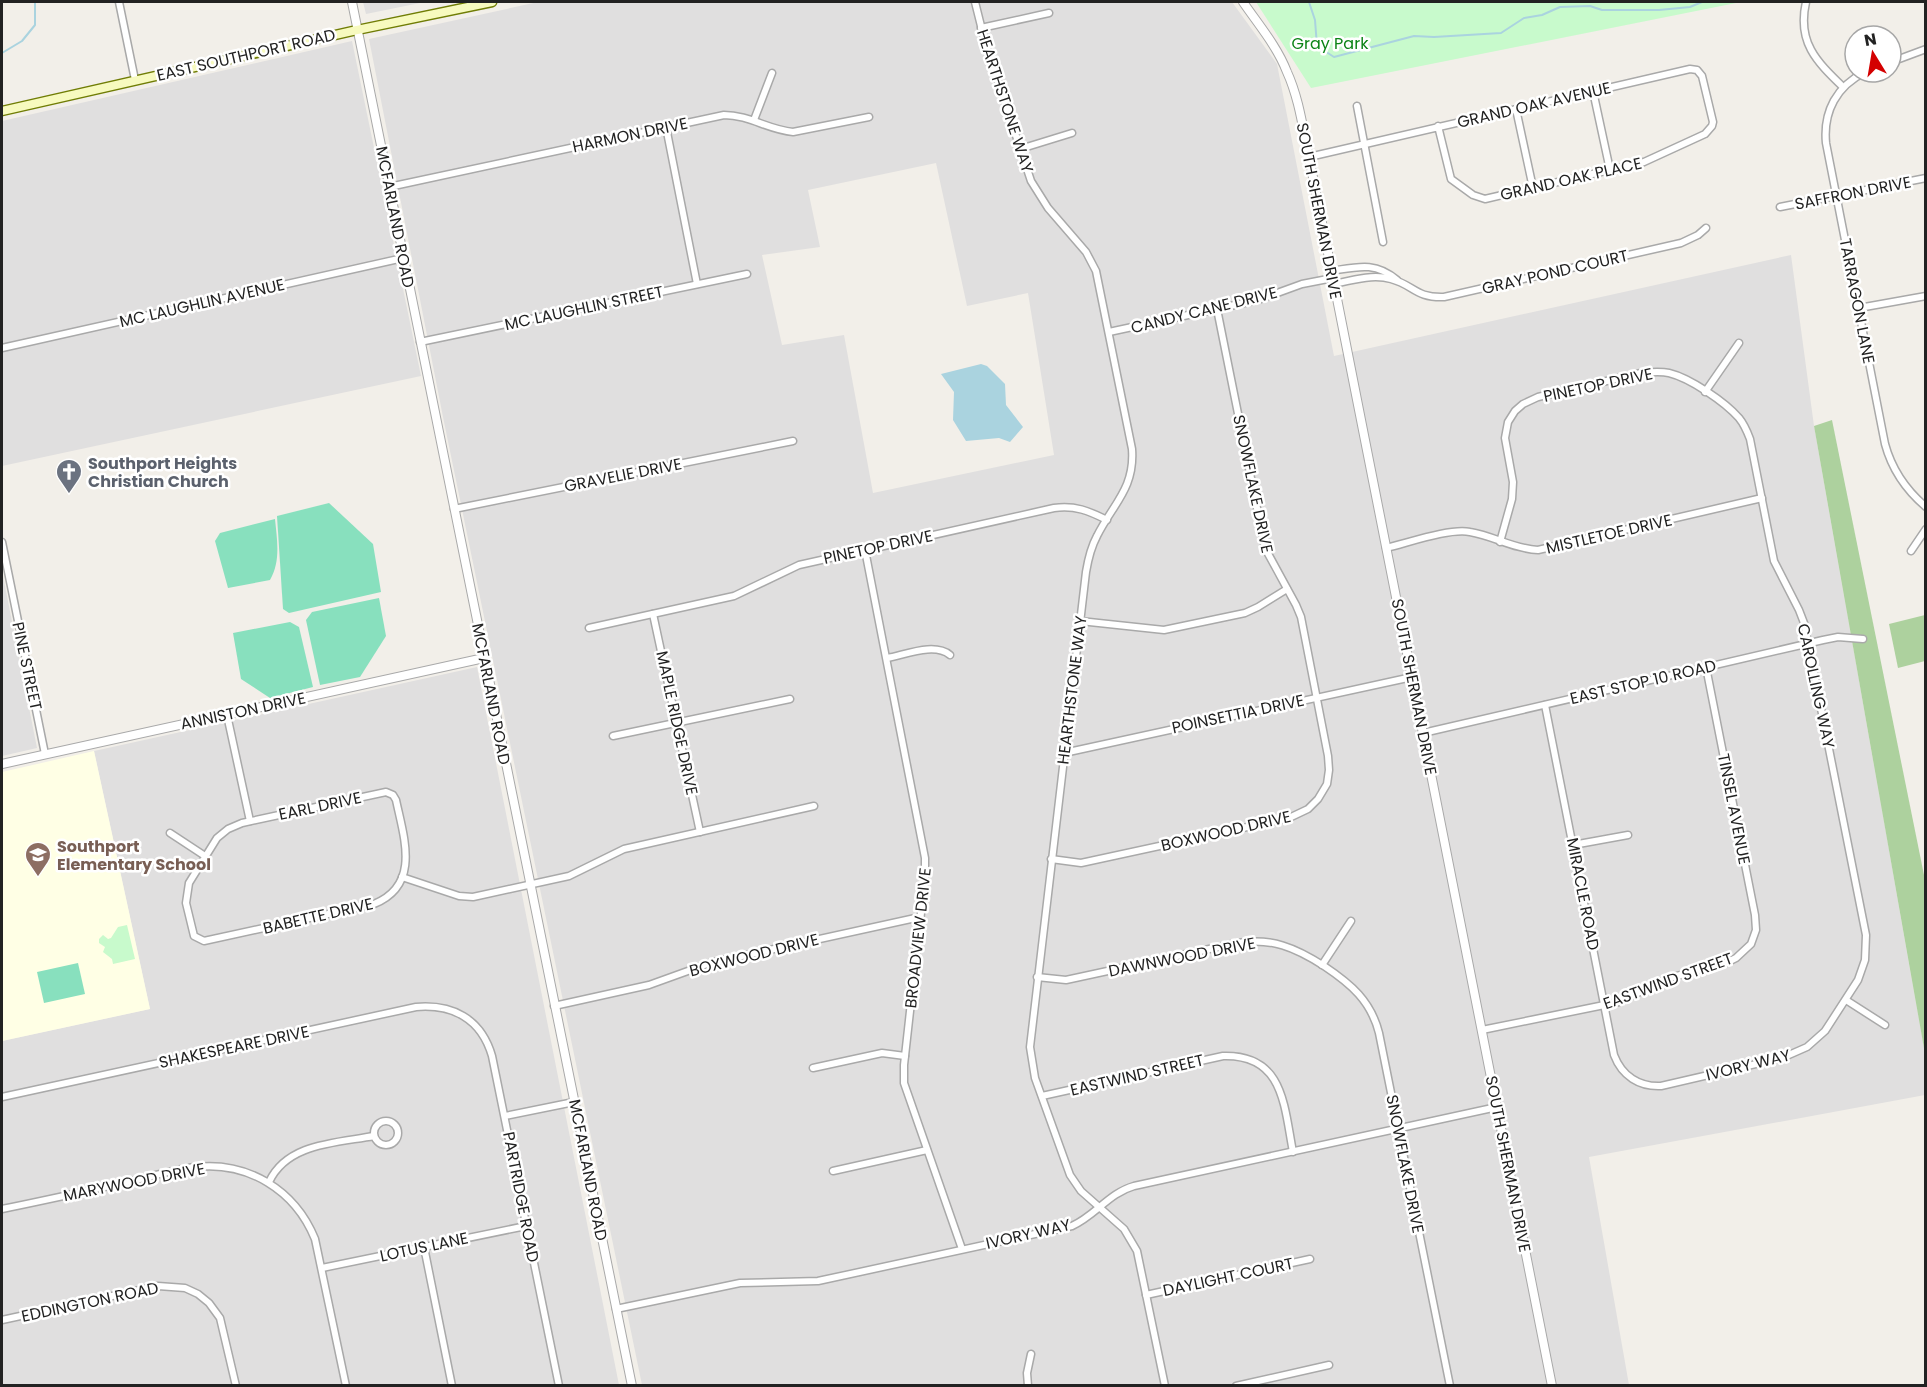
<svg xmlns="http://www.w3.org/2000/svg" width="1927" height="1387" viewBox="0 0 1927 1387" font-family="Poppins,sans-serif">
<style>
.residential{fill:#e0dfdf;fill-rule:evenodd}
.education{fill:#ffffe5}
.forest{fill:#add19e}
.park{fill:#c8facc}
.pitch{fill:#88e0be}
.water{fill:#aad3df}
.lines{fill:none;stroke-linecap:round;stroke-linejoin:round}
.stream{stroke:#aad3df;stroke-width:2}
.minor-casing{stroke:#a9a9a9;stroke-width:9}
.tertiary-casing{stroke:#a9a9a9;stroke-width:10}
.secondary-casing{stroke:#707d05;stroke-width:11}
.minor{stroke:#fff;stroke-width:6}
.tertiary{stroke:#fff;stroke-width:8}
.secondary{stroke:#f7fabf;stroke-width:8}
.labels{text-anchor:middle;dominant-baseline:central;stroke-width:5;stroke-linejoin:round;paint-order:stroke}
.park-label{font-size:16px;fill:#0c8416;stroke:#fff}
.street-label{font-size:16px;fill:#222;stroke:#fff}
.worship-label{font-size:16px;font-weight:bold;fill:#5b616d;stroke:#fff;text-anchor:start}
.education-label{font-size:16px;font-weight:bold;fill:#785e54;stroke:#fff;text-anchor:start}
</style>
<rect width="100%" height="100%" fill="#f2efe9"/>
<g class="residential">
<path d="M 363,2 L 425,2 L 366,14 Z"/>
<path d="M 538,2 L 1232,2 L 1277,64 L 1334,356 L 1791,255 L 1814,426 L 1925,1054 L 1925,1095 L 1589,1157 L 1629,1385 L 642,1385 L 443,417 L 369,39 ZM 936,163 L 967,306 L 1028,293 L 1054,455 L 873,493 L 844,335 L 782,345 L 762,255 L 820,247 L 808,190 Z"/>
<path d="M 352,41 L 421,376 L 2,466 L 2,121 Z"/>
<path d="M 2,571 L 37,748 L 2,756 Z"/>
<path d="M 477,667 L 619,1385 L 2,1385 L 2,1041 L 150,1009 L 94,751 Z"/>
</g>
<path class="education" d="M 94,751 L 150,1009 L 2,1041 L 2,772 Z"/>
<g class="forest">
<path d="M 1832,420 L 1925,880 L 1925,1054 L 1814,426 Z"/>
<path d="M 1925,615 L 1925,661 L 1898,668 L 1889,624 Z"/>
</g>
<g class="park">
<path d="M 1256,2 L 1741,2 L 1311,88 Z"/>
<path d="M 127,925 L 135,959 L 113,964 L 112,959 L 103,952 L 105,947 L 99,943 L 99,939 L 103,935 L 108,939 L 111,938 L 118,927 Z"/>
</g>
<g class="pitch">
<path d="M 329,503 L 373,544 L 381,592 L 289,613 L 283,609 L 277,516 Z"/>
<path d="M 275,519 C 277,540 281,561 270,580 L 228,588 L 215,541 L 220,533 Z"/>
<path d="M 379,598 L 386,636 L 360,677 L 320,685 L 306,620 L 312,612 Z"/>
<path d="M 290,622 L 299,627 L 313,687 L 270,698 L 241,679 L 233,633 Z"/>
<path d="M 78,963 L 85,994 L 44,1003 L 37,972 Z"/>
</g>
<path class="water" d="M 981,364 L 987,366 L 1005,384 L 1006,405 L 1023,427 L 1010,442 L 999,438 L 966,441 L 953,420 L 954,392 L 941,374 Z"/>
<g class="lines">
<g class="stream">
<path d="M 1309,2 L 1315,20 L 1317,46 L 1334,57 L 1414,36 L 1434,37 L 1501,33 L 1524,18 L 1542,15 L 1560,7 L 1590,6 L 1602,10 L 1659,10 L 1690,7 L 1702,2"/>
<path d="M 2,53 L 22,41 L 35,25 L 35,2"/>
</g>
<defs>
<g id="minor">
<path d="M 119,2 L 135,80"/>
<path d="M 975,2 L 985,42 L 1031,181 L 1048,208 L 1086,252 L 1096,271 L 1132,449 C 1135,488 1113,504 1097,536 C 1091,547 1088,560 1086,572 L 1030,1047 L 1035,1078 L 1070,1175 L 1081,1191 L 1124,1229 L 1137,1251 L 1165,1386"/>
<path d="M 1806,2 C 1797,42 1816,61 1843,87"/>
<path d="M 981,28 L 1049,13"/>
<path d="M 1891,62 L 1926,49"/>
<path d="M 1865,72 C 1837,86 1823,111 1826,143 L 1885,444 C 1892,470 1906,490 1926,507"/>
<path d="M 1593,91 L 1610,170"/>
<path d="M 1357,106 L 1383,242"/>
<path d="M 1516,109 L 1533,188"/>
<path d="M 754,120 L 772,73"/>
<path d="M 666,127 L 697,284"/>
<path d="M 1020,149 L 1072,133"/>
<path d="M 1309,157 L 1690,69 L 1697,70 L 1702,76 L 1713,122 L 1712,126 L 1705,134 L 1644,162 L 1485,199 L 1473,195 L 1451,179 L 1438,126"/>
<path d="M 389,187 L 724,115 C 749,115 769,130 793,132 L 869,117"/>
<path d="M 1780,207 L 1926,178"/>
<path d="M 1331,271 C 1357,267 1375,261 1397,280"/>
<path d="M 1334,284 C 1352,280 1373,274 1391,279 C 1414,285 1415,298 1444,297 L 1681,243 L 1698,235 L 1706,228"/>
<path d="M 1859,308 L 1926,296"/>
<path d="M 1109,332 L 1258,300 L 1302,284 L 1333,278"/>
<path d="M 420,342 L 747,274"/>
<path d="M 2,348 L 403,258"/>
<path d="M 1705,392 L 1739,343"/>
<path d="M 454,509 L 793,441"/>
<path d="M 2,542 L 45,754"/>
<path d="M 1500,542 L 1512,499 L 1513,482 L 1505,438 L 1508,422 L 1515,411 L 1523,404 L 1538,397 L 1641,373 C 1651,372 1660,371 1669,373 C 1690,378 1725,402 1739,418 C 1744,424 1747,431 1750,439 L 1774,561 L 1799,610 L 1804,623 L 1866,935 L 1865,960 L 1858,980 L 1825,1031 L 1807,1047 L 1782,1058 L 1661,1086 C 1639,1087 1622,1076 1614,1055 L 1545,705"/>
<path d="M 1386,548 C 1408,543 1449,528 1470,532 C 1494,536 1514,549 1538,550 L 1762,498"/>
<path d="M 865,550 L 925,858 L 925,877 L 904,1065 L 904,1083 L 962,1249"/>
<path d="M 1911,551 L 1926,529"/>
<path d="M 653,614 L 700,832"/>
<path d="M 1080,621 L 1164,630 L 1245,613 L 1258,607 L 1287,589"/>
<path d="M 589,628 L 734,596 L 799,565 L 1054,508 C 1075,505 1089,511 1107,520"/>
<path d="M 887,658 C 905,655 934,642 950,655"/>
<path d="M 227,715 L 250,821"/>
<path d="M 1423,733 L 1823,640 L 1838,637 L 1863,639"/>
<path d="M 613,736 L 790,699"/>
<path d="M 1064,753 L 1412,677"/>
<path d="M 386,792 L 393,795 L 396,800 C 404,838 421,885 374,904 L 204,941 L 194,936 L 186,903 L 189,883 L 217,838 L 228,829 L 242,823 Z"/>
<path d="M 170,833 L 205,856"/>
<path d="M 1573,845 L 1628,835"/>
<path d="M 1051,859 L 1081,863 L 1289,818 L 1308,809 L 1318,799 L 1327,784 L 1329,770 L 1328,756 L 1301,617 L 1296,605 L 1265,548 L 1217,309"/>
<path d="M 402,877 L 459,896 L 473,897 L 569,876 L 624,849 L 814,806"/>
<path d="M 1322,965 L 1351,921"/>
<path d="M 1037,977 L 1066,980 L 1237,943 C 1271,937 1296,948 1324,966 C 1351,984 1371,1001 1379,1033 L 1450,1386"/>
<path d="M 1846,1000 L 1885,1025"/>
<path d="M 554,1006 L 649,985 L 710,963 L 920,917"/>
<path d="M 1482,1030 L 1619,1002 L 1669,978 L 1726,963 L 1736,958 L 1751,944 L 1756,930 L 1755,915 L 1706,667"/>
<path d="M 813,1068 L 882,1053 L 905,1056"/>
<path d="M 1042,1096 L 1223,1056 C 1284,1054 1284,1106 1293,1152"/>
<path d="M 2,1097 L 416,1007 C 452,1004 481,1018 492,1056 L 559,1386"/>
<path d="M 505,1116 L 574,1102"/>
<circle cx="386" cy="1133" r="12"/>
<path d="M 833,1171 L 927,1150"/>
<path d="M 269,1182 C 287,1143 336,1143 374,1136"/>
<path d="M 2,1209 C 42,1201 82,1192 123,1183 C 146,1178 171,1170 195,1167 C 248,1161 295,1190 315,1239 L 346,1386"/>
<path d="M 424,1247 L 452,1386"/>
<path d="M 322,1268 L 526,1226"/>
<path d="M 1146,1295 L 1310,1259"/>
<path d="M 616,1309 L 740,1283 L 818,1281 L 1072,1226 C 1095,1216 1109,1193 1134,1186 L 1497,1107"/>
<path d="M 2,1320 L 158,1286 L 185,1288 L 198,1294 L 209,1303 L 220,1318 L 236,1386"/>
<path d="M 1028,1386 L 1027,1373 L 1031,1354"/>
<path d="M 1236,1386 L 1329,1365"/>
</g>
<g id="tertiary">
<path d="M 352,2 L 632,1386"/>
<path d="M 1243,2 C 1258,24 1277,46 1287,72 C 1299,98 1303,129 1309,157 L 1552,1386"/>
<path d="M 2,764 L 484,658"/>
</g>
<path id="secondary" d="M 2,111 L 357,30 L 492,2"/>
</defs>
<use href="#minor" class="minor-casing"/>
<use href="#tertiary" class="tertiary-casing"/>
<use href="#secondary" class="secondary-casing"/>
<use href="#minor" class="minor"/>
<use href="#tertiary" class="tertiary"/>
<use href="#secondary" class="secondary"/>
</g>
<defs>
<symbol id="church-pin" viewBox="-11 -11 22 30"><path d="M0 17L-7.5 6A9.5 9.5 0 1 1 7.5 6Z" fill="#6b7280" stroke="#fff"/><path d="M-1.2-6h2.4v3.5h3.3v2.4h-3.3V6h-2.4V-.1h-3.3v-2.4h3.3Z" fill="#fff"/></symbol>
<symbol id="school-pin" viewBox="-11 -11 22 30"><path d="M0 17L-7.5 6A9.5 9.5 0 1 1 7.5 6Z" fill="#8d6e63" stroke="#fff"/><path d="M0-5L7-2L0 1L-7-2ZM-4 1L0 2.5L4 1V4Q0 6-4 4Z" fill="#fff"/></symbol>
</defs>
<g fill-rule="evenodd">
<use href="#church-pin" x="54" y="457" width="30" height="40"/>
<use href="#school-pin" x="23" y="840" width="30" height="40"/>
</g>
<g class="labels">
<g class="park-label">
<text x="1330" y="43">Gray Park</text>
</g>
<g class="street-label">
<text transform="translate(246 55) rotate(-13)">EAST SOUTHPORT ROAD</text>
<text transform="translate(1005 101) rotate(72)">HEARTHSTONE WAY</text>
<text transform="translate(1534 105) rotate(-13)">GRAND OAK AVENUE</text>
<text transform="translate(630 135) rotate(-12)">HARMON DRIVE</text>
<text transform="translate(1571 179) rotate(-13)">GRAND OAK PLACE</text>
<text transform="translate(1853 193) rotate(-11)">SAFFRON DRIVE</text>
<text transform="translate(1319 211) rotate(79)">SOUTH SHERMAN DRIVE</text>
<text transform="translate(395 217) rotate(79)">MCFARLAND ROAD</text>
<text transform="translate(1555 272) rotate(-13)">GRAY POND COURT</text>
<text transform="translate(1857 301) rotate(79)">TARRAGON LANE</text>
<text transform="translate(202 303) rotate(-13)">MC LAUGHLIN AVENUE</text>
<text transform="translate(584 308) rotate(-12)">MC LAUGHLIN STREET</text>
<text transform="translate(1204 310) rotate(-14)">CANDY CANE DRIVE</text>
<text transform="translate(1598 385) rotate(-12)">PINETOP DRIVE</text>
<text transform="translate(623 475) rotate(-11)">GRAVELIE DRIVE</text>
<text transform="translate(1253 484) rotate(78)">SNOWFLAKE DRIVE</text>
<text transform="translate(1609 534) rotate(-13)">MISTLETOE DRIVE</text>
<text transform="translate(878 547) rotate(-12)">PINETOP DRIVE</text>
<text transform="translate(27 666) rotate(78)">PINE STREET</text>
<text transform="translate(1643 682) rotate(-13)">EAST STOP 10 ROAD</text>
<text transform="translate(1816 686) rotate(78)">CAROLLING WAY</text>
<text transform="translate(1414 687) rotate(79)">SOUTH SHERMAN DRIVE</text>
<text transform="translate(1072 690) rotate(-83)">HEARTHSTONE WAY</text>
<text transform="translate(491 694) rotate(79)">MCFARLAND ROAD</text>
<text transform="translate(243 711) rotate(-12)">ANNISTON DRIVE</text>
<text transform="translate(1238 714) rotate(-12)">POINSETTIA DRIVE</text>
<text transform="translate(677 723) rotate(78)">MAPLE RIDGE DRIVE</text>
<text transform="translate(320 806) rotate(-12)">EARL DRIVE</text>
<text transform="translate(1734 809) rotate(79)">TINSEL AVENUE</text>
<text transform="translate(1226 831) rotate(-13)">BOXWOOD DRIVE</text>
<text transform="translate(1583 894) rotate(79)">MIRACLE ROAD</text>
<text transform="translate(318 916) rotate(-13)">BABETTE DRIVE</text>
<text transform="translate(918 938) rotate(-84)">BROADVIEW DRIVE</text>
<text transform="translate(754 955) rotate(-14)">BOXWOOD DRIVE</text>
<text transform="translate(1182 957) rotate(-11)">DAWNWOOD DRIVE</text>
<text transform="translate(1668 981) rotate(-20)">EASTWIND STREET</text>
<text transform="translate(234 1047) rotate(-12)">SHAKESPEARE DRIVE</text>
<text transform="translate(1748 1065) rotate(-14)">IVORY WAY</text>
<text transform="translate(1137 1075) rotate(-13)">EASTWIND STREET</text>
<text transform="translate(1405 1164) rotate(79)">SNOWFLAKE DRIVE</text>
<text transform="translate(1508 1164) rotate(79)">SOUTH SHERMAN DRIVE</text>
<text transform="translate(588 1170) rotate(79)">MCFARLAND ROAD</text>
<text transform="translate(134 1182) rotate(-11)">MARYWOOD DRIVE</text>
<text transform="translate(521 1197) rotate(79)">PARTRIDGE ROAD</text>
<text transform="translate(1028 1234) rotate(-13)">IVORY WAY</text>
<text transform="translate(424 1247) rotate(-12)">LOTUS LANE</text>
<text transform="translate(1228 1277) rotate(-12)">DAYLIGHT COURT</text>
<text transform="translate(90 1302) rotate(-12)">EDDINGTON ROAD</text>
</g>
<g class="worship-label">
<text x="88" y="463">Southport Heights<tspan x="88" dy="18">Christian Church</tspan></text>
</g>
<g class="education-label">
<text x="57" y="846">Southport<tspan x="57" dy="18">Elementary School</tspan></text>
</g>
</g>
<rect width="1927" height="1387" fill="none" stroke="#222222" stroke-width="6"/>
<g transform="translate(1873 54) rotate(349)"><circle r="28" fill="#ffffff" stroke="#a7a7a7" stroke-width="1.5"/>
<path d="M0-4.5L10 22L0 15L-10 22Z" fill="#d40000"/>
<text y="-9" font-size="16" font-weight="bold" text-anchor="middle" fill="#222222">N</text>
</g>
</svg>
